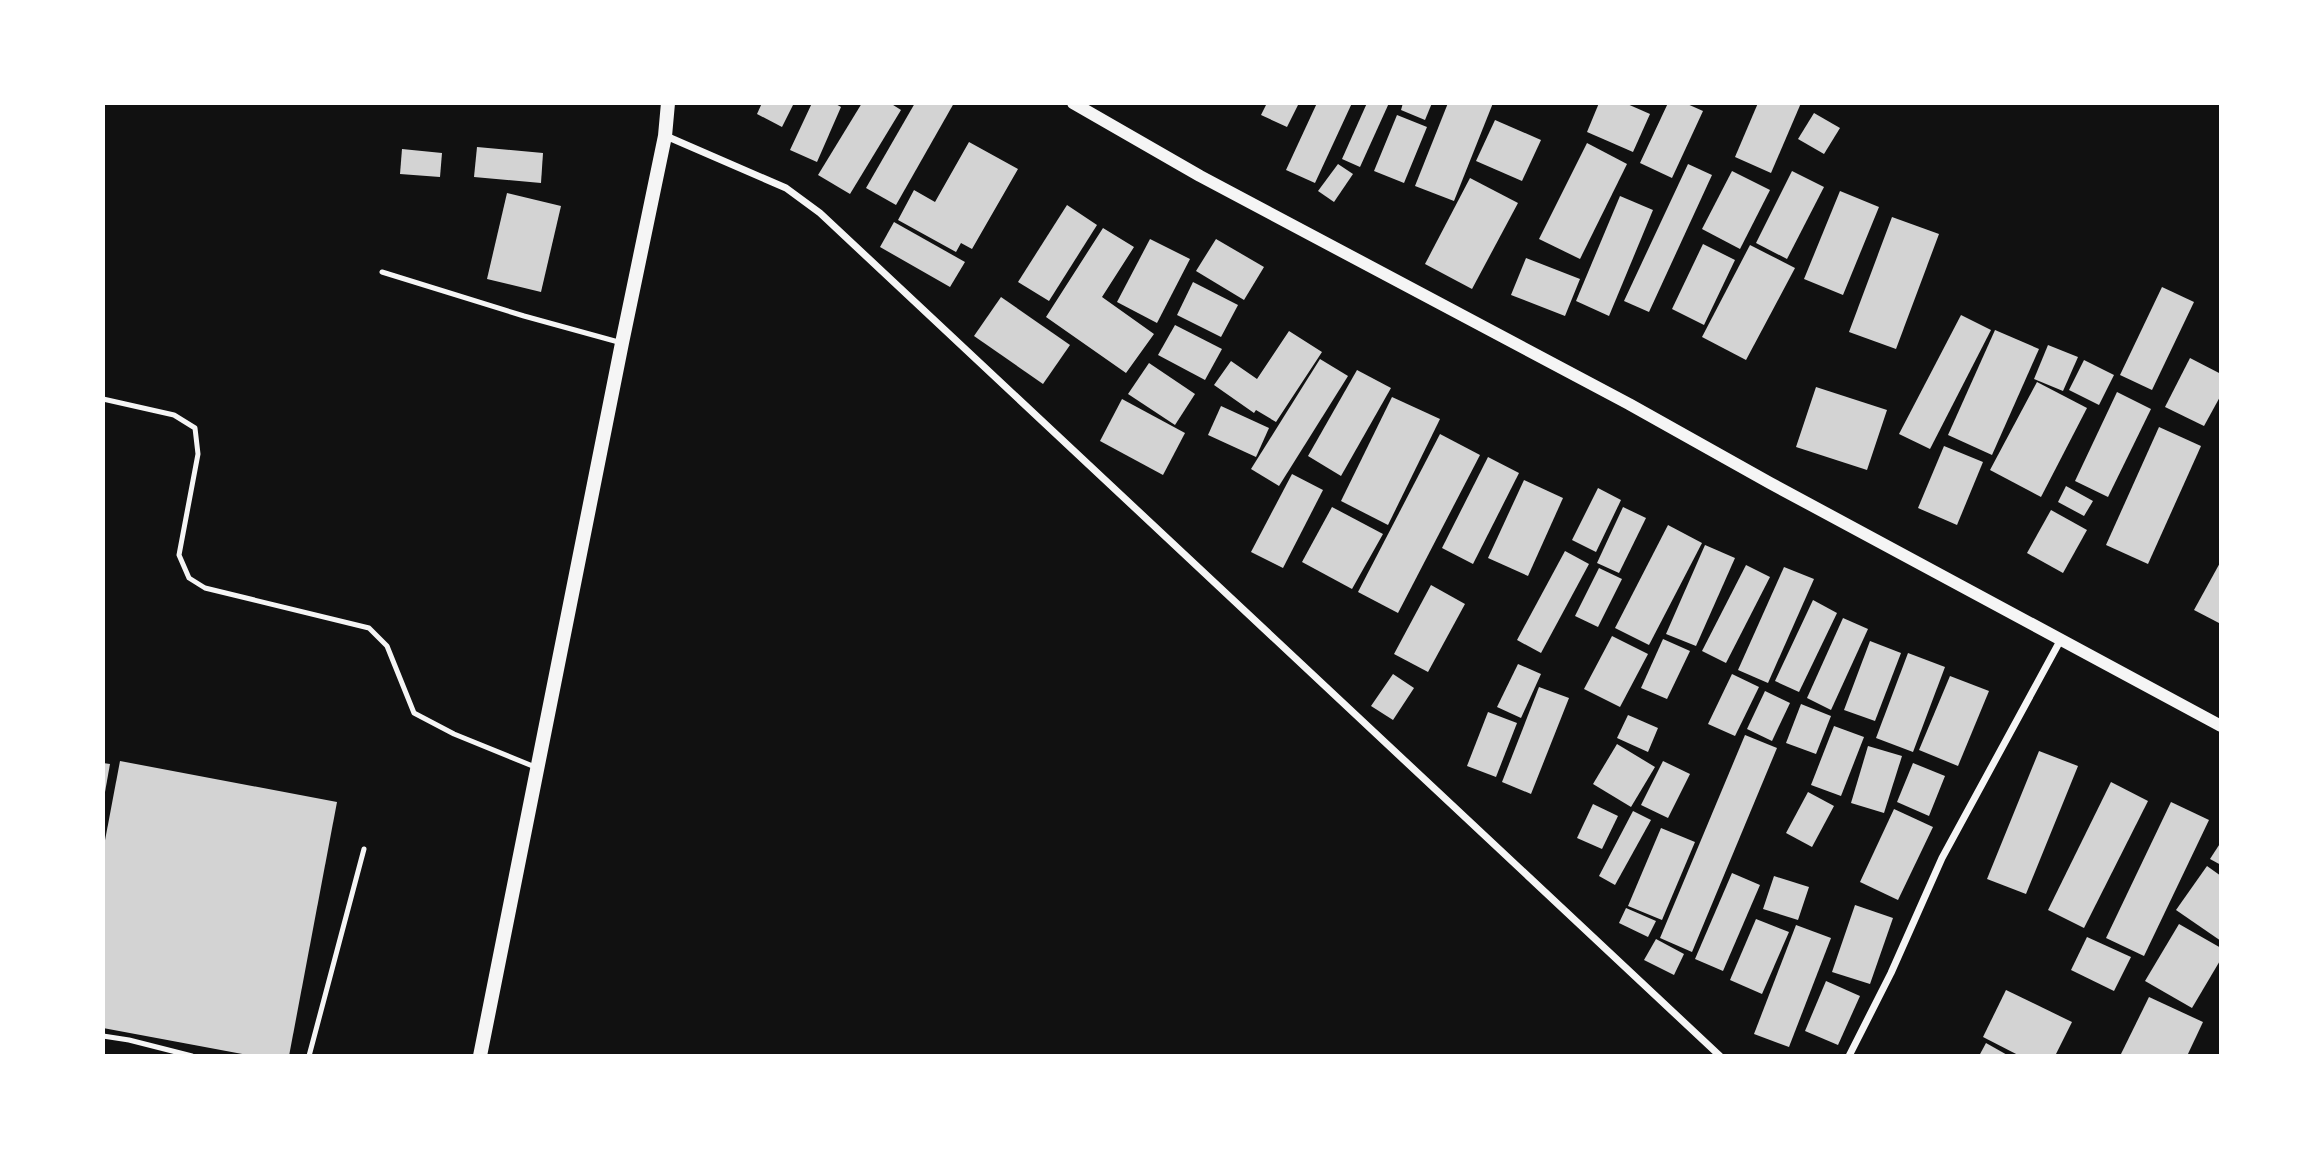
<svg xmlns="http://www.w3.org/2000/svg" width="2324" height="1159" viewBox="0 0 2324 1159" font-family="Rubik,sans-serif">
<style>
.building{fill:#d3d3d3}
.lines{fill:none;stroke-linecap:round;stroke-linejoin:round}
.service{stroke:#f5f5f5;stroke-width:5}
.minor{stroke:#f5f5f5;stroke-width:7}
.tertiary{stroke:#f5f5f5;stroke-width:12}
.secondary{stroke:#f5f5f5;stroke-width:14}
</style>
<rect width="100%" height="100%" fill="#111"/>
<g class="building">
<path d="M 762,103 L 794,103 L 782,127 L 757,114 Z"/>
<path d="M 812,103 L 834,103 L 841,107 L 817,162 L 790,150 Z"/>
<path d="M 862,103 L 890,103 L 901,110 L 850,194 L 818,175 Z"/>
<path d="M 915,103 L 954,103 L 896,205 L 866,188 Z"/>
<path d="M 1267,103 L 1299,103 L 1287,127 L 1261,115 Z"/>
<path d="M 1317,103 L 1352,103 L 1315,183 L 1286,170 Z"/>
<path d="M 1367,103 L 1389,103 L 1360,167 L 1342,159 Z"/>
<path d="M 1403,103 L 1432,103 L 1425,120 L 1401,110 Z"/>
<path d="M 1448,103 L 1493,103 L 1454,201 L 1415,186 Z"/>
<path d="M 1599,103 L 1625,103 L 1650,114 L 1633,152 L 1587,132 Z"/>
<path d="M 1668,103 L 1685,103 L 1703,111 L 1672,178 L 1640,163 Z"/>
<path d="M 1758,103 L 1801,103 L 1771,173 L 1735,157 Z"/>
<path d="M 1814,113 L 1840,128 L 1824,154 L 1798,139 Z"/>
<path d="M 1397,115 L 1427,127 L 1404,183 L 1374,171 Z"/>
<path d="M 1495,120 L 1541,140 L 1522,181 L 1476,161 Z"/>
<path d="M 969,142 L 1018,169 L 972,249 L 961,243 L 956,252 L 898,220 L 914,190 L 935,202 Z"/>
<path d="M 1587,143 L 1627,164 L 1580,259 L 1539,239 Z"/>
<path d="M 477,147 L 543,153 L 541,183 L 474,177 Z"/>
<path d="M 402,149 L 442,153 L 440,177 L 400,174 Z"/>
<path d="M 1338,164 L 1353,174 L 1334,202 L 1318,191 Z"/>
<path d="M 1688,164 L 1712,175 L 1649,312 L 1624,301 Z"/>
<path d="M 1732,171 L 1770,190 L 1740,249 L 1702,229 Z"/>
<path d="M 1792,171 L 1824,187 L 1787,259 L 1756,243 Z"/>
<path d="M 1470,178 L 1518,203 L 1472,289 L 1425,264 Z"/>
<path d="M 1840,191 L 1879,207 L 1843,295 L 1804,279 Z"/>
<path d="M 507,193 L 561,206 L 541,292 L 487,279 Z"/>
<path d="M 1620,196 L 1653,210 L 1609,316 L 1576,301 Z"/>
<path d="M 1067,205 L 1097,225 L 1049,301 L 1018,282 Z"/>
<path d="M 1892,217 L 1939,234 L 1896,349 L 1849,332 Z"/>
<path d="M 894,222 L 965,262 L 950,287 L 880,247 Z"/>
<path d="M 1103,228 L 1134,247 L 1102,297 L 1154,334 L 1126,373 L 1046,317 Z"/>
<path d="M 1150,239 L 1190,259 L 1157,323 L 1117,302 Z"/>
<path d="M 1216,239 L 1264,267 L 1244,300 L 1196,271 Z"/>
<path d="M 1703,244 L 1735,260 L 1704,325 L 1672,309 Z"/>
<path d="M 1750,245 L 1795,268 L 1746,360 L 1702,337 Z"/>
<path d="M 1526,258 L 1580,279 L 1565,316 L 1511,295 Z"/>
<path d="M 1193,282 L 1238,305 L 1221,337 L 1177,315 Z"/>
<path d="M 2162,287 L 2194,302 L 2152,390 L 2120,375 Z"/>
<path d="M 1001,297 L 1070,345 L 1043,384 L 974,336 Z"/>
<path d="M 1961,315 L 1991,330 L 1930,449 L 1899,434 Z"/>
<path d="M 1175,325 L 1222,349 L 1205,380 L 1158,355 Z"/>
<path d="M 1995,330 L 2039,349 L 1992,455 L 1948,435 Z"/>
<path d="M 1289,331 L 1322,352 L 1276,422 L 1256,410 L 1254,413 L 1214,385 L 1231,361 L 1257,379 Z"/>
<path d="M 2048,345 L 2078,357 L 2063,391 L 2034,379 Z"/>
<path d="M 2190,358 L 2221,374 L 2221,395 L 2204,426 L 2165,407 Z"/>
<path d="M 1320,359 L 1348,376 L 1279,486 L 1251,469 Z"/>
<path d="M 2084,360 L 2114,375 L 2099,405 L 2069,390 Z"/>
<path d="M 1149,363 L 1195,394 L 1175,425 L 1128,394 Z"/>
<path d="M 1357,370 L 1391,388 L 1341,476 L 1308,456 Z"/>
<path d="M 2037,382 L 2087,408 L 2041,497 L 1990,470 Z"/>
<path d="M 1816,387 L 1887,410 L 1867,470 L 1796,447 Z"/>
<path d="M 2117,392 L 2151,409 L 2108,497 L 2075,481 Z"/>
<path d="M 1392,397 L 1440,419 L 1388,525 L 1341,501 Z"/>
<path d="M 1122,399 L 1185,433 L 1163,475 L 1100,441 Z"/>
<path d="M 1221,406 L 1269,428 L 1256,457 L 1208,435 Z"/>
<path d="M 2159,427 L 2201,446 L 2148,564 L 2106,545 Z"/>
<path d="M 1440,434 L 1480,455 L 1398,613 L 1358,592 Z"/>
<path d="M 1944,446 L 1983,462 L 1957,525 L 1918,508 Z"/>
<path d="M 1488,457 L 1519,473 L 1473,564 L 1442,548 Z"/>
<path d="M 1292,474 L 1323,490 L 1283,568 L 1251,552 Z"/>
<path d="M 1524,480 L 1563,498 L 1528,576 L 1488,558 Z"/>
<path d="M 2066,486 L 2093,501 L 2084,516 L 2058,502 Z"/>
<path d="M 1598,488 L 1621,500 L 1596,552 L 1572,540 Z"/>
<path d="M 1332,507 L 1383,534 L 1352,589 L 1302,562 Z"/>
<path d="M 1623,507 L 1646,518 L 1619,573 L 1597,563 Z"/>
<path d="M 2051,510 L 2087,530 L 2063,573 L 2027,553 Z"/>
<path d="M 1668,525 L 1702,543 L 1649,645 L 1615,628 Z"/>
<path d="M 1705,545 L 1735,558 L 1696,646 L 1666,634 Z"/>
<path d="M 1565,551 L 1589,564 L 1541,653 L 1517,640 Z"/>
<path d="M 2221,561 L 2221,620 L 2219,623 L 2194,610 Z"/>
<path d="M 1746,565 L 1770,577 L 1726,663 L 1702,651 Z"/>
<path d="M 1784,567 L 1814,579 L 1768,683 L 1738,670 Z"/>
<path d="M 1599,568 L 1622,579 L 1598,627 L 1575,616 Z"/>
<path d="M 1431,585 L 1465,604 L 1428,672 L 1394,654 Z"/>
<path d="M 1813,600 L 1837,613 L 1799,692 L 1775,681 Z"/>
<path d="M 1843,618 L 1868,629 L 1831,710 L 1807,698 Z"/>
<path d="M 1612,636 L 1648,654 L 1620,707 L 1584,689 Z"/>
<path d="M 1663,639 L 1690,651 L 1667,699 L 1641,688 Z"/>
<path d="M 1870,641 L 1901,653 L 1875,721 L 1844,710 Z"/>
<path d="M 1908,653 L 1945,667 L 1913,752 L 1876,738 Z"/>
<path d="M 1518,664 L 1541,674 L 1521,718 L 1497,707 Z"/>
<path d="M 1393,674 L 1414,688 L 1393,720 L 1371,706 Z"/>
<path d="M 1732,674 L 1759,687 L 1735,736 L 1708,724 Z"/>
<path d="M 1950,676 L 1989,691 L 1958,766 L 1919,750 Z"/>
<path d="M 1539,687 L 1569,698 L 1531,794 L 1502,782 Z"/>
<path d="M 1765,691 L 1790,703 L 1772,741 L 1747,729 Z"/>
<path d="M 1801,704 L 1831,716 L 1816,754 L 1786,743 Z"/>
<path d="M 1488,712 L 1517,723 L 1496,777 L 1467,766 Z"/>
<path d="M 1628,715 L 1658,728 L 1648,752 L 1617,738 Z"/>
<path d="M 1834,726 L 1864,737 L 1841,796 L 1811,785 Z"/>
<path d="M 1745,735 L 1777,748 L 1692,952 L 1660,938 Z"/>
<path d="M 1617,744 L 1655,767 L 1631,807 L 1593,784 Z"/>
<path d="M 1868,746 L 1902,756 L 1884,813 L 1851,803 Z"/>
<path d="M 2039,751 L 2078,766 L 2026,894 L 1987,879 Z"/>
<path d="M 120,761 L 337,802 L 289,1056 L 253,1056 L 103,1028 L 103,851 Z"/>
<path d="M 1663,761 L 1690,774 L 1668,818 L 1641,805 Z"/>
<path d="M 103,763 L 110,764 L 105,792 L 103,792 Z"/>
<path d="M 1913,763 L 1945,776 L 1929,816 L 1897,802 Z"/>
<path d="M 2111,782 L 2148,801 L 2084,928 L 2048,910 Z"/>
<path d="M 1808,792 L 1834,806 L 1812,847 L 1786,833 Z"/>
<path d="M 2171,802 L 2209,820 L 2144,956 L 2106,938 Z"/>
<path d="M 1593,804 L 1618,816 L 1602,849 L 1577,838 Z"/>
<path d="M 1894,809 L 1933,827 L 1898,900 L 1860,882 Z"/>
<path d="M 1633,811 L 1651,820 L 1615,885 L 1599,876 Z"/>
<path d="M 1661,828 L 1695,842 L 1662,920 L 1628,906 Z"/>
<path d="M 2221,842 L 2221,865 L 2210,859 Z"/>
<path d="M 2207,866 L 2221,876 L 2221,941 L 2176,910 Z"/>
<path d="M 1732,873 L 1760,885 L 1723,971 L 1695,959 Z"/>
<path d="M 1774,876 L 1809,887 L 1798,920 L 1763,909 Z"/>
<path d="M 1855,905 L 1893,918 L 1870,984 L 1832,972 Z"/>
<path d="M 1626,908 L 1656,921 L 1648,937 L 1619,923 Z"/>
<path d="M 1756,919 L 1789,932 L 1762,994 L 1730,980 Z"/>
<path d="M 2179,924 L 2221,948 L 2221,959 L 2192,1008 L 2145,981 Z"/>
<path d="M 1796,925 L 1831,938 L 1789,1047 L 1754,1034 Z"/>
<path d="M 2087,937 L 2131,957 L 2114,991 L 2071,970 Z"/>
<path d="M 1656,939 L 1684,954 L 1674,975 L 1644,960 Z"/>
<path d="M 1826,981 L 1860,996 L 1838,1045 L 1805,1031 Z"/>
<path d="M 2006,990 L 2072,1022 L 2055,1056 L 2020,1056 L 1983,1037 Z"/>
<path d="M 2149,997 L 2203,1022 L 2187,1056 L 2120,1056 Z"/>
<path d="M 1986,1043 L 2009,1056 L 1979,1056 Z"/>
</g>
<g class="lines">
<g class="service">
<path d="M 382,272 L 524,316 L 622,343"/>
<path d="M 103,399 L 174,415 L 195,428 L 198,454 L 179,555 L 189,578 L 205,588 L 369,628 L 387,646 L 414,713 L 454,734 L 535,767"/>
<path d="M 103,1036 L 129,1040 L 192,1056"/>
<path d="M 309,1056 L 364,849"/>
</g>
<g class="minor">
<path d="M 666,136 L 786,188 L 820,213 L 1720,1056"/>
<path d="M 1849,1056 L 1891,973 L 1942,858 L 2060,641"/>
</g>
<path class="tertiary" d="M 1073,103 L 1200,176 L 1629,404 L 1770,483 L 2221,726"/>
<path class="secondary" d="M 480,1056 L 622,343 L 665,136 L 668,103"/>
</g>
<rect width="2324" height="1159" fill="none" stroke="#ffffff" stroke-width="210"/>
</svg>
